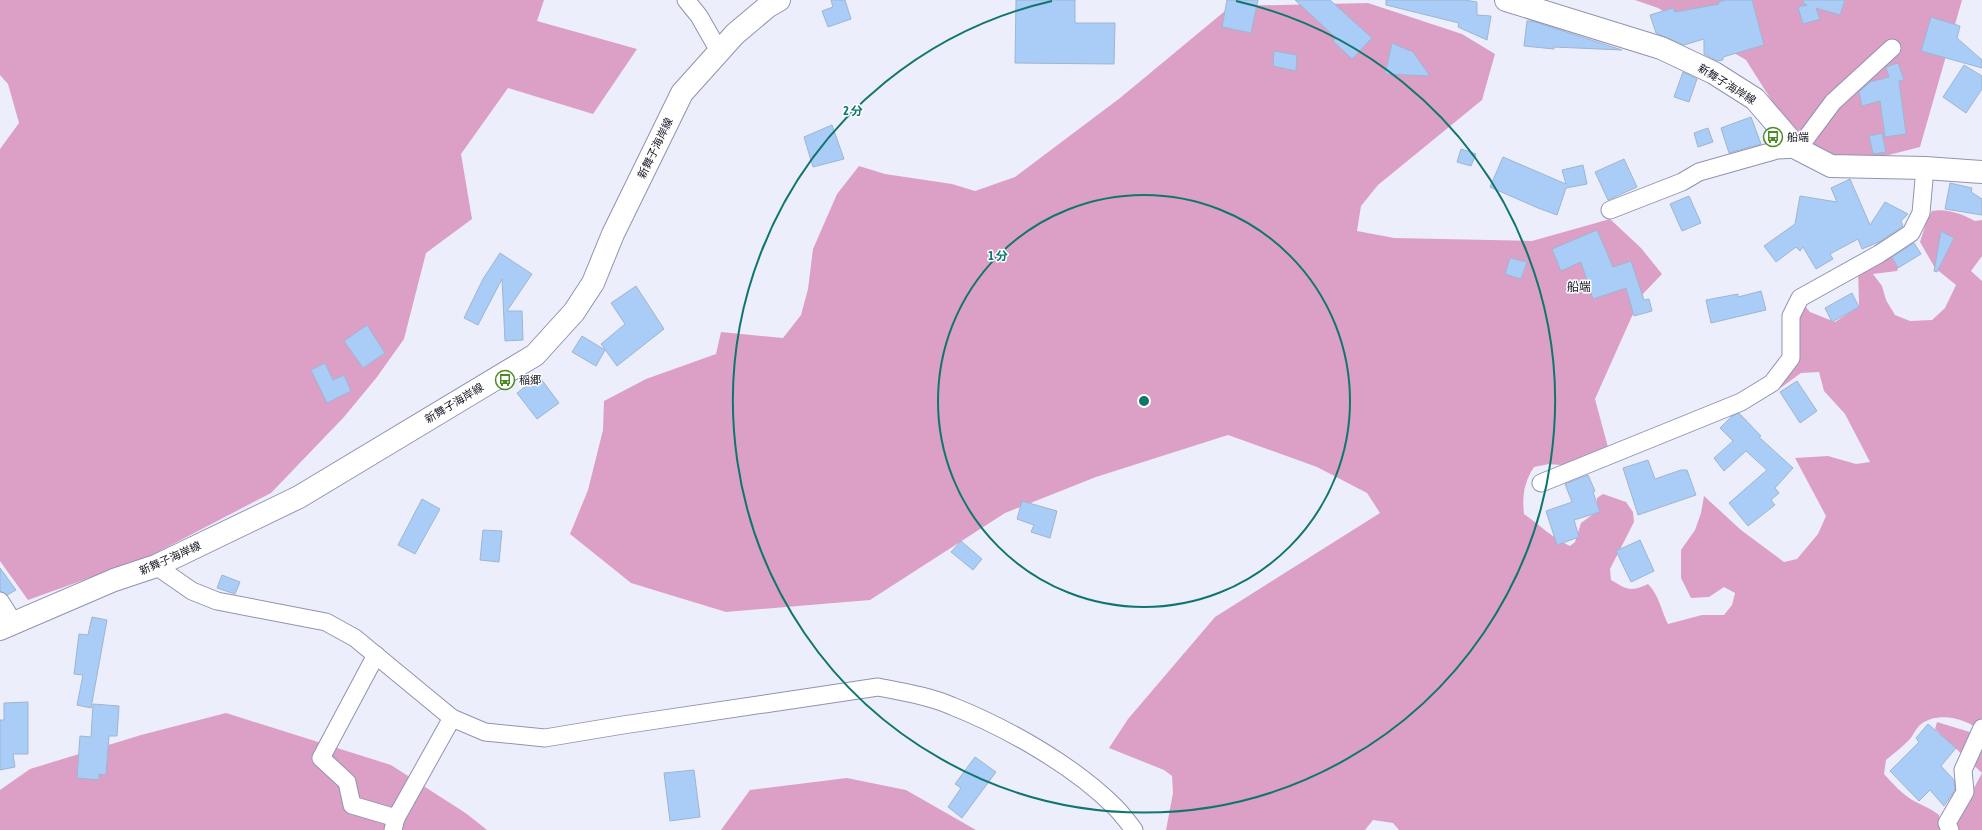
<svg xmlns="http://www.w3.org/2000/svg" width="1982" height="830" viewBox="0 0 1982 830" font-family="'Asap Condensed','Noto Sans JP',sans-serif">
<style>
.forest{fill:#dca0c7}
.building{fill:#a9cdf6;stroke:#9fb5cf}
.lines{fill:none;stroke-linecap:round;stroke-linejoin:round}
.minor-casing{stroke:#9093b1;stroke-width:19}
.major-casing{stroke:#9093b1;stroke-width:24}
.minor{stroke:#fff;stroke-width:17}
.major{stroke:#fff;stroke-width:22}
.ring{fill:none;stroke:#0f766e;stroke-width:2}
.labels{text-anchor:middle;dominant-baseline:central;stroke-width:3;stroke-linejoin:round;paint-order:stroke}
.street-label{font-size:11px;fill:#151621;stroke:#fff}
.poi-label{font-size:11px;fill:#151621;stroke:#fff;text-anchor:start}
.neighbourhood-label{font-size:12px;fill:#151621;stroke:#fff}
.centre{fill:#0f766e;stroke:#fff;stroke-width:2}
.ring-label{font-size:12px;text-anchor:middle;font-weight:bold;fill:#0f766e;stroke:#fff;stroke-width:3;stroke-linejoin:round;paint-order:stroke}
</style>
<rect width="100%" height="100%" fill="#edeefc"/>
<g class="forest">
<path d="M 0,0 L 544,0 L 537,21 L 637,49 L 593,114 L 508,88 L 461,154 L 472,219 L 426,253 L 404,339 L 377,377 L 344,417 L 271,493 L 150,556 L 28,600 L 0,561 L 0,149 L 19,123 L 8,84 L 0,75 Z"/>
<path d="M 1635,0 L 1962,0 L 1920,147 L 1853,164 L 1801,147 L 1746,60 L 1658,8 Z"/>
<path d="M 1368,3 L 1462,34 L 1495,54 L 1482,100 L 1378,185 L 1361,206 L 1357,231 L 1394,238 L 1532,241 L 1610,219 L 1641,248 L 1662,274 L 1641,296 L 1595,399 L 1609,451 L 1571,466 L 1549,464 L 1534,467 C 1524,482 1522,496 1524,514 C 1540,525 1552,538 1570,546 L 1575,542 L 1581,523 L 1596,512 L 1597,498 L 1603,494 L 1626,502 L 1633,512 L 1634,522 L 1610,569 L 1611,580 C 1628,590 1630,592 1648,584 C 1659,595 1661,610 1668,624 L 1702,615 L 1724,615 L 1732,605 L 1735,593 L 1724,587 L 1709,597 L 1691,598 L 1681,578 L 1681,550 L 1695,530 L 1701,513 L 1704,496 L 1741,530 L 1784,562 L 1797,559 L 1818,534 L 1826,516 L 1795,458 L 1828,456 L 1856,464 L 1870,462 L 1845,414 L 1824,391 L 1819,372 L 1801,373 L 1772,394 L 1766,394 L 1804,305 L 1810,312 L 1835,322 L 1859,306 L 1858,268 L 1890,254 L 1898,268 L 1897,271 L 1873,274 L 1882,286 L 1886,300 L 1895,315 L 1910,321 L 1932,320 L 1945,308 L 1956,285 L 1935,268 L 1920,242 L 1927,220 L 1932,211 C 1946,208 1963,214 1975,221 L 1982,220 L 1982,256 L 1971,271 L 1982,281 L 1982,731 C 1965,719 1940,711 1921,724 C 1915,729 1913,737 1907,742 C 1901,748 1893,754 1886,760 L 1884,774 C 1893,784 1902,794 1914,801 C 1923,806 1930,808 1939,815 L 1941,830 L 1399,830 L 1393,823 L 1373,820 L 1365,830 L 1166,830 L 1173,793 L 1172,776 L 1164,770 L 1109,748 L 1128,719 L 1215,617 L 1380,513 L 1367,493 L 1317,467 L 1228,435 L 1096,477 L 1005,513 L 870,600 L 726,612 L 631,583 L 570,534 L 588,490 L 603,430 L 604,401 L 646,379 L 716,354 L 721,332 L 783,338 L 801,315 L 808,289 L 813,249 L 837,194 L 859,166 L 885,174 L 952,184 L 975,191 L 1015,177 L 1120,98 L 1231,6 Z"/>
<path d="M 226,713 L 391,765 L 467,814 L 487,830 L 0,830 L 0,790 L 30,769 L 141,735 Z"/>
<path d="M 1937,722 L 1973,733 L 1982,732 L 1982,830 L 1954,830 L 1953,825 L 1967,794 L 1974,788 L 1982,773 L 1935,729 Z"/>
<path d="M 847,778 L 906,790 L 976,830 L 721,830 L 750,790 Z"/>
</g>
<g class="building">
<path d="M 831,0 L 845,0 L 851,19 L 828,27 L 822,11 L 833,7 Z"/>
<path d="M 1016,0 L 1075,0 L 1075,23 L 1115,23 L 1114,64 L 1015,63 Z"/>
<path d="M 1227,0 L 1258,0 L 1251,33 L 1222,27 Z"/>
<path d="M 1295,0 L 1330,0 L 1372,38 L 1352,59 L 1333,41 L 1336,38 Z"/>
<path d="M 1386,0 L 1465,0 L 1477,2 L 1477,15 L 1491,16 L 1487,40 L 1458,27 L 1459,23 L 1386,5 Z"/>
<path d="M 1726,0 L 1752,0 L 1764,45 L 1723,57 L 1723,60 L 1717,61 L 1704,54 L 1704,39 L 1684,45 L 1656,33 L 1650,15 L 1673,8 L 1675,12 L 1719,4 L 1718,2 Z"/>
<path d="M 1803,0 L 1845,0 L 1840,15 L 1816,8 L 1820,19 L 1803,24 L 1798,7 L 1807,5 L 1803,3 Z"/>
<path d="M 1931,17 L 1960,26 L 1957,38 L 1982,60 L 1982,68 L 1921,51 Z"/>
<path d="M 1527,21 L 1532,21 L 1622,50 L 1554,47 L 1554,49 L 1524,46 Z"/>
<path d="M 1392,43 L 1413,52 L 1430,76 L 1385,74 Z"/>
<path d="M 1274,51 L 1297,55 L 1296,71 L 1273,66 Z"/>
<path d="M 1898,63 L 1904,80 L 1899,81 L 1906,134 L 1885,137 L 1880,101 L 1862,106 L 1859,92 L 1870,82 L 1889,77 L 1886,67 Z"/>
<path d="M 1964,65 L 1982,76 L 1982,89 L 1966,113 L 1943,97 Z"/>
<path d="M 1683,72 L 1697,79 L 1689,102 L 1674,97 Z"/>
<path d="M 1751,117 L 1761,144 L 1729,153 L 1721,128 Z"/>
<path d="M 832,125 L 844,159 L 813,167 L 804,137 Z"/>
<path d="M 1708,128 L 1713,142 L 1698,147 L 1694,133 Z"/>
<path d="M 1882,133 L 1886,152 L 1873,154 L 1869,136 Z"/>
<path d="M 1461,149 L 1476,154 L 1471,166 L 1457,162 Z"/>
<path d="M 1503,157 L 1566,184 L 1562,170 L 1583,165 L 1587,184 L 1566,188 L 1557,215 L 1538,208 L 1490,187 Z"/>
<path d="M 1624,159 L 1637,187 L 1608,200 L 1595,172 Z"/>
<path d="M 1850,179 L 1870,225 L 1885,202 L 1908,214 L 1901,221 L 1903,226 L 1879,242 L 1862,249 L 1858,239 L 1830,254 L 1833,259 L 1816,269 L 1803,247 L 1800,251 L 1796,247 L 1776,262 L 1764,246 L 1795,224 L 1800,196 L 1837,202 L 1831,188 Z"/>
<path d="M 1950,183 L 1972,188 L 1971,192 L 1982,199 L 1982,215 L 1945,209 Z"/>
<path d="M 1689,196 L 1701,223 L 1682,231 L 1670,204 Z"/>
<path d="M 1597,230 L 1613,267 L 1631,261 L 1644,300 L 1649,299 L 1652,311 L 1634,316 L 1626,288 L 1593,299 L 1581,262 L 1561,271 L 1552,249 Z"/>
<path d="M 1941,231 L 1954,238 L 1937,272 L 1934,271 Z"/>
<path d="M 1914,243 L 1921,254 L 1898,268 L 1892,257 Z"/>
<path d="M 500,253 L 532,274 L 507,311 L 522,311 L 523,340 L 505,341 L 502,279 L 478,325 L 464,318 L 483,279 Z"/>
<path d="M 1510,258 L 1527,262 L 1521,279 L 1505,274 Z"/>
<path d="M 636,286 L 664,329 L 617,366 L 601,344 L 625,324 L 611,303 Z"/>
<path d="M 1761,291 L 1766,310 L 1711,323 L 1706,300 L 1738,294 L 1738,297 Z"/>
<path d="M 1852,293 L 1859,307 L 1832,322 L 1825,308 Z"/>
<path d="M 367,325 L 385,353 L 363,368 L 344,341 Z"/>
<path d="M 582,336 L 605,350 L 596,366 L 572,352 Z"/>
<path d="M 325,363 L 333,380 L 344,375 L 351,391 L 327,403 L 311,370 Z"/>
<path d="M 539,376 L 559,403 L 537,419 L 517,393 Z"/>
<path d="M 1797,381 L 1817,411 L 1800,423 L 1780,392 Z"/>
<path d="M 1739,413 L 1761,436 L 1759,437 L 1793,468 L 1775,488 L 1779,493 L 1771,500 L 1775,505 L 1748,526 L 1729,503 L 1767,470 L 1746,451 L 1724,471 L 1714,458 L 1733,441 L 1720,428 L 1732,416 Z"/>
<path d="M 1648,460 L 1655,479 L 1681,470 L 1687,470 L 1696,495 L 1638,515 L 1623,468 Z"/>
<path d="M 1588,475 L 1595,491 L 1593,492 L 1600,512 L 1574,520 L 1579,537 L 1557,545 L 1546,511 L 1572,502 L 1565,484 Z"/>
<path d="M 422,499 L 440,509 L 415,554 L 398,545 Z"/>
<path d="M 1022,501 L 1057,511 L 1050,538 L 1031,532 L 1034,525 L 1017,519 Z"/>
<path d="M 483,530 L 502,531 L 499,562 L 480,560 Z"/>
<path d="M 1640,540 L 1654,571 L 1631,582 L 1616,551 Z"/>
<path d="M 961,541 L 982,559 L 973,570 L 951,552 Z"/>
<path d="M 0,568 L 16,590 L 7,595 L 0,591 Z"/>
<path d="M 222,575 L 240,582 L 235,594 L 217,588 Z"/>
<path d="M 92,617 L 107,620 L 91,708 L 77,705 L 83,675 L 74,674 L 79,634 L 88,635 Z"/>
<path d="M 28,702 L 28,754 L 13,754 L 15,767 L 0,770 L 0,720 L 4,720 L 4,703 Z"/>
<path d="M 93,704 L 119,706 L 117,736 L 109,736 L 106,775 L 99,774 L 99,780 L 77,778 L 80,736 L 91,737 Z"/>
<path d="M 1928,724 L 1956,748 L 1941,766 L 1954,780 L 1955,790 L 1944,806 L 1930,790 L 1919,801 L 1890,771 L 1919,742 L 1916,738 Z"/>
<path d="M 975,757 L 996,772 L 962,818 L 948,807 L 961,788 L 955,784 Z"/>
<path d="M 694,770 L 700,817 L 670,821 L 664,773 Z"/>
</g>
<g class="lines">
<defs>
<g id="minor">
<path d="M 686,0 L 699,16 L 719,51"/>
<path d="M 1610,210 L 1682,182 L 1699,172 L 1777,150 L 1798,149 L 1833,102 L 1892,48"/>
<path d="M 1541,483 L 1741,402 L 1772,383 L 1791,358 L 1791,316 L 1800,298 L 1879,254 L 1911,233 L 1921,213 L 1925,168"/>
<path d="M 156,566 L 192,591 L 217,601 L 326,622 L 355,638 L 452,718 L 485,732 L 545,738 L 623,725 L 878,687 C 903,692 929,696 952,706 C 1007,728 1073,765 1115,807 C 1122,814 1128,822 1134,830"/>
<path d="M 0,601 L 14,623"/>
<path d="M 376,655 L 321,758 L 347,782 L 352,805 L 396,818"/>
<path d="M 393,830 L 396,818 L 452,718"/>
<path d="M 1950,830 L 1947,823 L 1965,792 L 1963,770 L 1982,728"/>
</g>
<g id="major">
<path d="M 1506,0 L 1661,48 L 1714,73 L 1755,99 L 1798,149 L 1831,166 L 1925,168 L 1982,172"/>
<path d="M 0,629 L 114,580 L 156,566 L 299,497 L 535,355 L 574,312 L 593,283 L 613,234 L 682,93 L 735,34 L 767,7 L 779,0"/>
</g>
</defs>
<use href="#minor" class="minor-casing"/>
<use href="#major" class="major-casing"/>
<use href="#minor" class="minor"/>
<use href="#major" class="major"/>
</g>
<g class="ring">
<circle cx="1144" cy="401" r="206"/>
<path d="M1236 1A411 411 0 1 1 1052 1"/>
</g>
<defs>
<symbol id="bus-ring" viewBox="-11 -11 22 22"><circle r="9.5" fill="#fff" stroke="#4c8927" stroke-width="1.5"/><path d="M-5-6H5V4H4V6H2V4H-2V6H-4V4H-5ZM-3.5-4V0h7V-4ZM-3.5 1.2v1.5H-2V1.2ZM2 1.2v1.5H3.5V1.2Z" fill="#4c8927"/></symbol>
</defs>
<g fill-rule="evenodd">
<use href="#bus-ring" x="1762" y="126" width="22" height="22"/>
<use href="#bus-ring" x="494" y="369" width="22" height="22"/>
</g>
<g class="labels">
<g class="street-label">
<text transform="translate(1727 84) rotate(32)">新舞子海岸線</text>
<text transform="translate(655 148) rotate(-64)">新舞子海岸線</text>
<text transform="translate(454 403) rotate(-31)">新舞子海岸線</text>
<text transform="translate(170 558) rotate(-24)">新舞子海岸線</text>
</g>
<g class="poi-label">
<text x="1787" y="137">船端</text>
<text x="519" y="380">稲郷</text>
</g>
<g class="neighbourhood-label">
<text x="1579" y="287">船端</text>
</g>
</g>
<circle cx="1144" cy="401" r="6" class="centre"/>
<g class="ring-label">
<text x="853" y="115">2 分</text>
<text x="998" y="260">1 分</text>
</g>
</svg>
